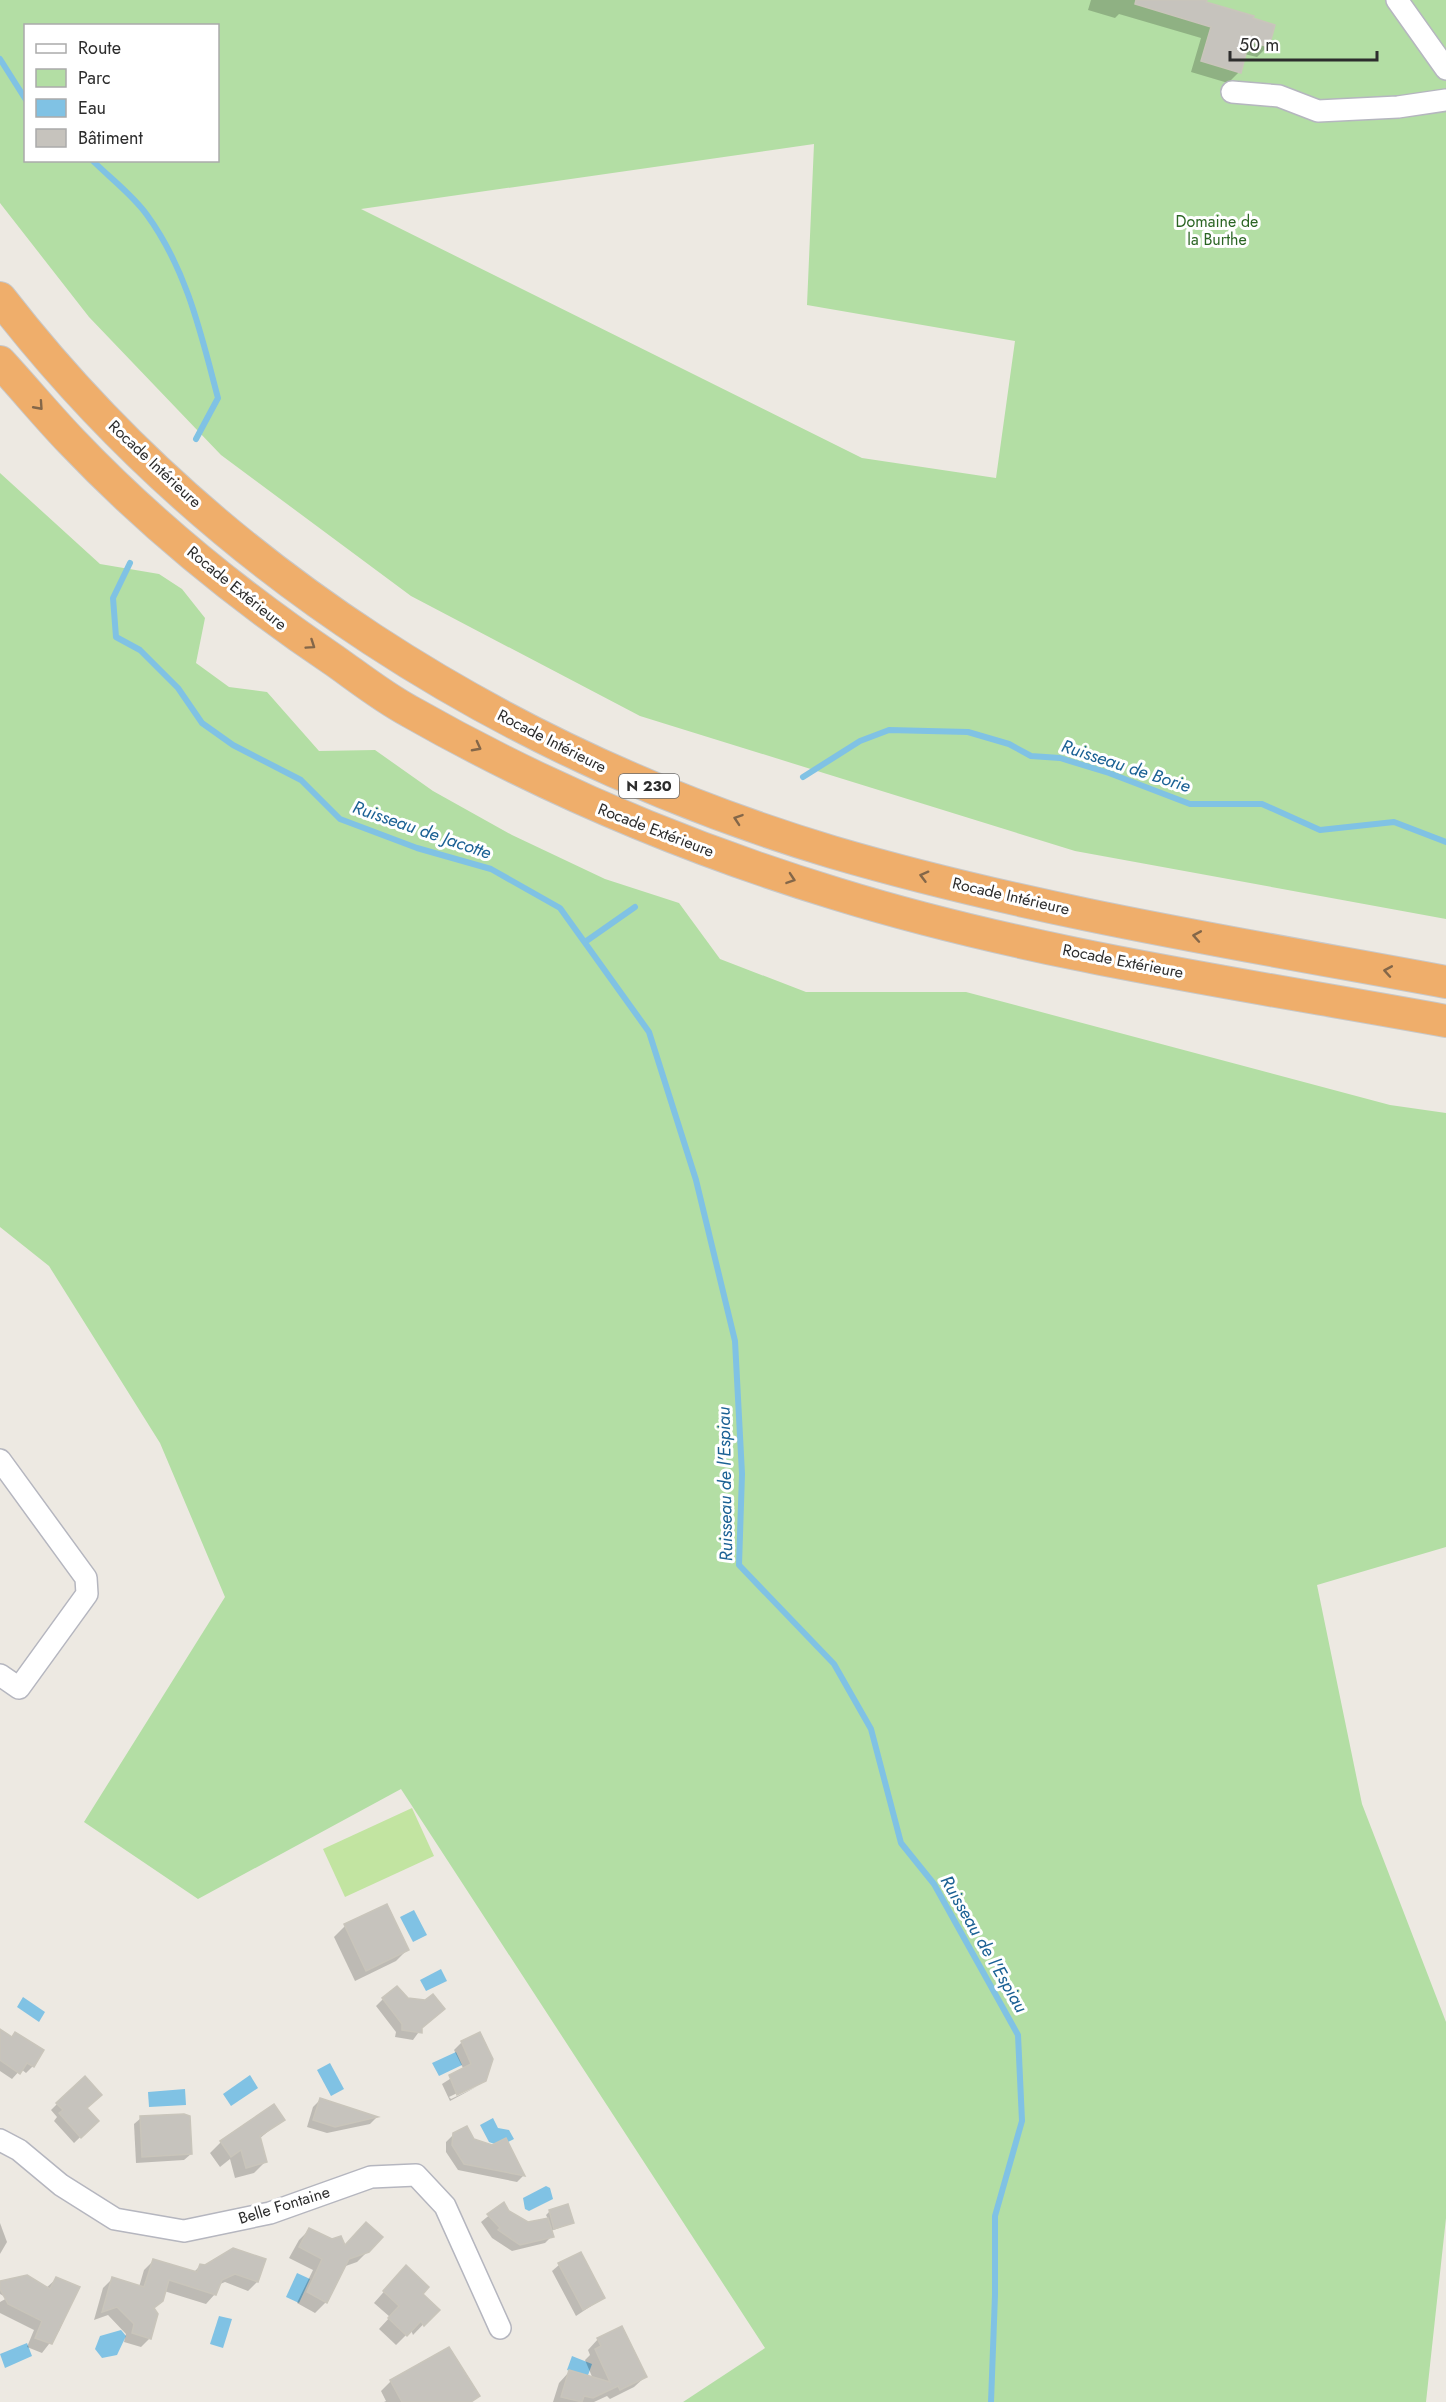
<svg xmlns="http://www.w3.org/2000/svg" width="1446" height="2402" viewBox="0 0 1446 2402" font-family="Jost,sans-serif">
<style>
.green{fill:#b3dea4;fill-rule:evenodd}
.pitch{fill:#c2e4a1}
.water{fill:#80c2e4}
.shadow{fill:#0003}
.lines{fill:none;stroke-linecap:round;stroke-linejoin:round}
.stream{stroke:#80c2e4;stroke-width:6}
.building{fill:#c6c3bd;stroke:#c9c5bb;stroke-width:1.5}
.minor-casing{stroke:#b5b6bf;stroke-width:24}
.highway-casing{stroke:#c8c8c8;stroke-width:34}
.minor{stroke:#fff;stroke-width:21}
.highway{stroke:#efae6b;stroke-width:32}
.oneway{stroke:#846749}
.labels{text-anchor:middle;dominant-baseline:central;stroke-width:6;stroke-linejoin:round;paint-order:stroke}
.shield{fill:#fff;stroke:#6c6c6c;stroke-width:1.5}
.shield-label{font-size:15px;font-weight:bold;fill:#2d2d2d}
.park-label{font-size:16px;fill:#2b6523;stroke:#fff}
.street-label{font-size:16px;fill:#2d2d2d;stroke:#fff}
.water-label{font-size:18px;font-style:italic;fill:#1b6194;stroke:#fff}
</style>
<rect width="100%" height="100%" fill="#ede9e2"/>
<g class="green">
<path d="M 0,0 L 1446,0 L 1446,919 L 1075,851 L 640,716 L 411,596 L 221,455 L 89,317 L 0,203 ZM 26,26 L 218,26 L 218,160 L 26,160 ZM 814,144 L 807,305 L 1015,341 L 996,478 L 862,458 L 361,209 Z"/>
<path d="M 0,473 L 100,564 L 159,574 L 182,589 L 205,618 L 196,663 L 229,687 L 267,692 L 319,751 L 375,750 L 433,791 L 512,835 L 605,879 L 679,903 L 720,959 L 806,992 L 966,992 L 1390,1105 L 1446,1113 L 1446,1547 L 1317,1585 L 1362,1804 L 1446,2022 L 1446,2218 L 1426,2402 L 683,2402 L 765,2348 L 401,1789 L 198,1899 L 84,1822 L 225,1597 L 160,1443 L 49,1266 L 0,1227 Z"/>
</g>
<path class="pitch" d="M 412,1808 L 434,1856 L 345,1897 L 323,1849 Z"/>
<g class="water">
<path d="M 414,1910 L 427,1935 L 413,1942 L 400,1917 Z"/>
<path d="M 441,1969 L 447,1981 L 426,1991 L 420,1980 Z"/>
<path d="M 23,1997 L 45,2012 L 39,2022 L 17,2007 Z"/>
<path d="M 456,2052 L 462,2065 L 439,2076 L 432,2063 Z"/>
<path d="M 330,2063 L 344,2089 L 331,2096 L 317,2070 Z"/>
<path d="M 250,2075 L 258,2088 L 231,2106 L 223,2094 Z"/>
<path d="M 185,2089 L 186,2105 L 149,2107 L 148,2092 Z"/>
<path d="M 493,2118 L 498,2128 L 509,2130 L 514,2139 L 500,2146 L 489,2142 L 480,2125 Z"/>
<path d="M 546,2186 L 550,2188 L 553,2199 L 529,2211 L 525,2209 L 523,2198 Z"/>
<path d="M 297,2273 L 310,2279 L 299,2303 L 286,2297 Z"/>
<path d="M 219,2316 L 232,2319 L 223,2348 L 210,2344 Z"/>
<path d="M 121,2330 L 126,2336 L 117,2355 L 102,2358 L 95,2349 L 100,2336 Z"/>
<path d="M 27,2343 L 32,2356 L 5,2368 L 0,2354 Z"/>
<path d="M 572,2356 L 592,2364 L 587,2378 L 567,2370 Z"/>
</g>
<g class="shadow">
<path d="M 1091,0 L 1205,0 L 1204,3 L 1268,46 L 1257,57 L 1244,54 L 1239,72 L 1228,83 L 1191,72 L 1201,38 L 1119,14 L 1115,18 L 1088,10 Z"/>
<path d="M 345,1926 L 407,1950 L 396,1961 L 355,1981 L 334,1937 Z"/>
<path d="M 383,1999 L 407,2000 L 421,2029 L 413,2040 L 395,2037 L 396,2032 L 376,2006 Z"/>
<path d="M 0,2031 L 33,2066 L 26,2073 L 21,2069 L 12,2079 L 0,2071 Z"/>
<path d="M 480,2034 L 484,2080 L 449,2097 L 451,2099 L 478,2086 L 450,2101 L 442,2084 L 464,2070 L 454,2050 L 462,2042 Z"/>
<path d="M 320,2100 L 376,2118 L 370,2124 L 327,2133 L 307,2127 L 313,2107 Z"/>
<path d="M 57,2104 L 86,2108 L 97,2121 L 74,2143 L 54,2121 L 57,2117 L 51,2110 Z"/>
<path d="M 141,2118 L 191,2154 L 184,2160 L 136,2163 L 134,2124 Z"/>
<path d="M 283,2119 L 259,2139 L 265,2162 L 254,2173 L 235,2178 L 230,2159 L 220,2167 L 210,2153 L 221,2142 Z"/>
<path d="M 453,2135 L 492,2146 L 505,2140 L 523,2176 L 517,2182 L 458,2170 L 446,2152 L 446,2142 Z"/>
<path d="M 503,2204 L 508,2212 L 528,2224 L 548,2219 L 546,2215 L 549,2212 L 572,2223 L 551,2231 L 552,2236 L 545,2243 L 512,2251 L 492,2238 L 481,2222 Z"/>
<path d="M 0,2223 L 7,2242 L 0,2254 Z"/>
<path d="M 309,2230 L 344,2247 L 368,2251 L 357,2262 L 343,2267 L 326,2302 L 315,2313 L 297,2303 L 313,2270 L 289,2258 L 299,2240 Z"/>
<path d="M 233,2250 L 257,2282 L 248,2291 L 225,2282 L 218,2285 L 215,2294 L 206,2304 L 164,2291 L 153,2309 L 150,2338 L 141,2347 L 124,2342 L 126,2334 L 108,2315 L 94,2320 L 103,2288 L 112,2279 L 139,2287 L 144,2270 L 153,2261 L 193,2273 L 201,2265 L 205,2267 Z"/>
<path d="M 559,2265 L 603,2298 L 576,2316 L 552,2271 Z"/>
<path d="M 396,2278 L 421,2294 L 437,2310 L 413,2335 L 411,2330 L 396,2345 L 379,2329 L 390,2317 L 374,2303 Z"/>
<path d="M 56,2279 L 78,2288 L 59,2331 L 42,2353 L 27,2347 L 34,2330 L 0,2313 L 0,2302 L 7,2298 L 0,2294 L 0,2283 L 46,2288 Z"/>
<path d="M 598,2339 L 645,2377 L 634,2387 L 610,2399 L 607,2396 L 594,2402 L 553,2402 L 559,2383 L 569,2372 L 593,2379 L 585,2360 L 590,2355 L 588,2350 Z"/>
<path d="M 391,2381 L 468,2402 L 384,2402 L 386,2401 L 381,2391 Z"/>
</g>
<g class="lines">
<g class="stream">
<path d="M 0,59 L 26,100"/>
<path d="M 92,160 C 110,178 133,195 147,215 C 187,270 201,334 218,398 L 196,439"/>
<path d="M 130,563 L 113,598 L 116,637 L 140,650 L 178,688 L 202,723 L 233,745 L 301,780 L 340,819 L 417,848 L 491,869 L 560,908 L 649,1032 L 696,1180 L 735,1341 L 742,1474 L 739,1565 L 834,1664 L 871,1729 L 901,1843 L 934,1884 L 1018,2035 L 1022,2121 L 995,2216 L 995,2295 L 991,2402"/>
<path d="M 803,777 L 860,741 L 889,730 L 968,732 L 1009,744 L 1031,756 L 1060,758 L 1109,773 L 1190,804 L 1262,804 L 1320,830 L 1394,822 L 1446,842"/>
<path d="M 585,942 L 635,907"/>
</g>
</g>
<g class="building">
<path d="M 1136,0 L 1207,0 L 1206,2 L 1254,16 L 1253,18 L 1275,25 L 1269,47 L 1249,41 L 1241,73 L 1201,61 L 1211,27 L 1135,4 Z"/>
<path d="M 387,1904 L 409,1950 L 366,1971 L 344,1924 Z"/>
<path d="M 397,1986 L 408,1998 L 425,2000 L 433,1994 L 445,2009 L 422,2028 L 422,2033 L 402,2030 L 402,2024 L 382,1998 Z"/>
<path d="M 0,2029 L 12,2037 L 15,2032 L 44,2050 L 34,2067 L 27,2063 L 20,2074 L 0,2060 Z"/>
<path d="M 480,2032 L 493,2059 L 486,2081 L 457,2095 L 449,2075 L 471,2064 L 461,2041 Z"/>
<path d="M 85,2076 L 102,2095 L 87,2108 L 99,2121 L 81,2138 L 59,2113 L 63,2110 L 56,2103 Z"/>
<path d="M 320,2098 L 378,2117 L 335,2127 L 313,2120 Z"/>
<path d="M 274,2104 L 285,2120 L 260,2136 L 267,2162 L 246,2168 L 241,2150 L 231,2157 L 220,2141 Z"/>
<path d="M 184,2114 L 190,2116 L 192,2154 L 142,2157 L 140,2116 Z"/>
<path d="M 467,2126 L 474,2139 L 492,2145 L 506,2138 L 525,2176 L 464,2164 L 452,2145 L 453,2133 Z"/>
<path d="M 504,2202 L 509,2211 L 528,2222 L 548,2218 L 554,2237 L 520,2245 L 498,2230 L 500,2228 L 487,2214 Z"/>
<path d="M 568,2204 L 574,2223 L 554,2229 L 549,2210 Z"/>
<path d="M 366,2222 L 383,2237 L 369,2252 L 349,2259 L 327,2303 L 307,2292 L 322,2259 L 299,2247 L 309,2228 L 332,2239 L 341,2236 L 345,2245 Z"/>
<path d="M 233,2248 L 266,2259 L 258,2282 L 235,2274 L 222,2280 L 216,2295 L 169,2280 L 163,2301 L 154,2308 L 158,2314 L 151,2339 L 132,2333 L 134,2324 L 117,2307 L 102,2312 L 112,2277 L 144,2287 L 153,2259 L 197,2272 L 200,2264 L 205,2265 Z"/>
<path d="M 581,2252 L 605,2298 L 583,2310 L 558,2263 Z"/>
<path d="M 406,2265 L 429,2287 L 423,2294 L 440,2310 L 424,2326 L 421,2321 L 407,2336 L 388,2318 L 399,2306 L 383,2291 Z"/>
<path d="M 27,2275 L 50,2289 L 56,2277 L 80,2287 L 52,2344 L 35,2338 L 42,2321 L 8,2304 L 0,2289 L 0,2281 Z"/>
<path d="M 622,2326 L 647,2377 L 620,2390 L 618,2386 L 593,2398 L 584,2396 L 582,2402 L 561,2397 L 569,2370 L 610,2382 L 595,2349 L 601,2346 L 597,2338 Z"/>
<path d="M 449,2347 L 480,2396 L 471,2402 L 402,2402 L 390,2380 Z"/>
</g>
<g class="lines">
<defs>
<g id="minor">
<path d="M 1397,0 L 1446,69"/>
<path d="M 1232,92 L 1279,96 L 1318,111 L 1398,107 L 1446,100"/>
<path d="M 0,1460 L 86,1578 L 87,1594 L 19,1688 L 0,1675"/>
<path d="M 0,2140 L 19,2150 L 61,2185 L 115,2219 L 184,2231 L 270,2213 L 371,2177 L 416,2175 L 445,2206 L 500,2328"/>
</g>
<g id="highway">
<path d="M 0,298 C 209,568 507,754 832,852 C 1033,911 1241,944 1446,982"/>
<path d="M 0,362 C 24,388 47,416 71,441 C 150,524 240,597 335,661 C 359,678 383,697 409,711 C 546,789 686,848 837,894 C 1035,955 1243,984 1446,1021"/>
</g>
</defs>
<use href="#minor" class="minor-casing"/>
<use href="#highway" class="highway-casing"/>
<use href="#minor" class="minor"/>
<use href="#highway" class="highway"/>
</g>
<defs><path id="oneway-chevron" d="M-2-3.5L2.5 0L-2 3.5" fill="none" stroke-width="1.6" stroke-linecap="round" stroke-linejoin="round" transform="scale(1.5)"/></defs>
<g class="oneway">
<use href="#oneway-chevron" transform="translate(39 406) rotate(48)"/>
<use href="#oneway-chevron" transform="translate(311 645) rotate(34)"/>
<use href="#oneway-chevron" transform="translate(477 747) rotate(28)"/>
<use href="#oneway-chevron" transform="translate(738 819) rotate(-161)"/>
<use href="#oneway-chevron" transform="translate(924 876) rotate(-165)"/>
<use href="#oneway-chevron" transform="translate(791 879) rotate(19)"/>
<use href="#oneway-chevron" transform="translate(1197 936) rotate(-170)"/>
<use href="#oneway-chevron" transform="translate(1388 971) rotate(-170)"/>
</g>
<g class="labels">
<rect class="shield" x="619" y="774" width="60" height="24" rx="4.5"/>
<g class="shield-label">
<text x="649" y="786">N 230</text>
</g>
<g class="park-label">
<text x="1217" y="221">Domaine de<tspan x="1217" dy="18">la Burthe</tspan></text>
</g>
<g class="street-label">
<text transform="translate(155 464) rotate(43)">Rocade Intérieure</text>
<text transform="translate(237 588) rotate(39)">Rocade Extérieure</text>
<text transform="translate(552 741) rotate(27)">Rocade Intérieure</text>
<text transform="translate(656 830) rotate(21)">Rocade Extérieure</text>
<text transform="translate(1011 896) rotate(13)">Rocade Intérieure</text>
<text transform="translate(1123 961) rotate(11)">Rocade Extérieure</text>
<text transform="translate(284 2205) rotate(-17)">Belle Fontaine</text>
</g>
<g class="water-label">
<text transform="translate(1126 766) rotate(18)">Ruisseau de Borie</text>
<text transform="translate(422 830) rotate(19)">Ruisseau de Jacotte</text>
<text transform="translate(725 1484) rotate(-91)">Ruisseau de l'Espiau</text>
<text transform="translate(984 1944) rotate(60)">Ruisseau de l'Espiau</text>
</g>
</g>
<rect x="24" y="24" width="195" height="138" fill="#ffffff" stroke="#ababab" stroke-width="1.5"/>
<rect x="36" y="44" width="30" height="9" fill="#ffffff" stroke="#ababab" stroke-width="1.5"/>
<text x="78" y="54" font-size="18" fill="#2d2d2d">Route</text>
<rect x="36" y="69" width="30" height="18" fill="#b3dea4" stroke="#ababab" stroke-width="1.5"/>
<text x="78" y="84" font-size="18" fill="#2d2d2d">Parc</text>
<rect x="36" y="99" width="30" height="18" fill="#80c2e4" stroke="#ababab" stroke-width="1.5"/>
<text x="78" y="114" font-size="18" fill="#2d2d2d">Eau</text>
<rect x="36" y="129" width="30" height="18" fill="#c6c3bd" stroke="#ababab" stroke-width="1.5"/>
<text x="78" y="144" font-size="18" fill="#2d2d2d">Bâtiment</text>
<path d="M1230 51v9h147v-9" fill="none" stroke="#2d2d2d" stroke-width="3"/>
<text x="1239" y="51" font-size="18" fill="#2d2d2d" stroke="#ffffff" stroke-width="4.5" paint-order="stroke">50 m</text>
</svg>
